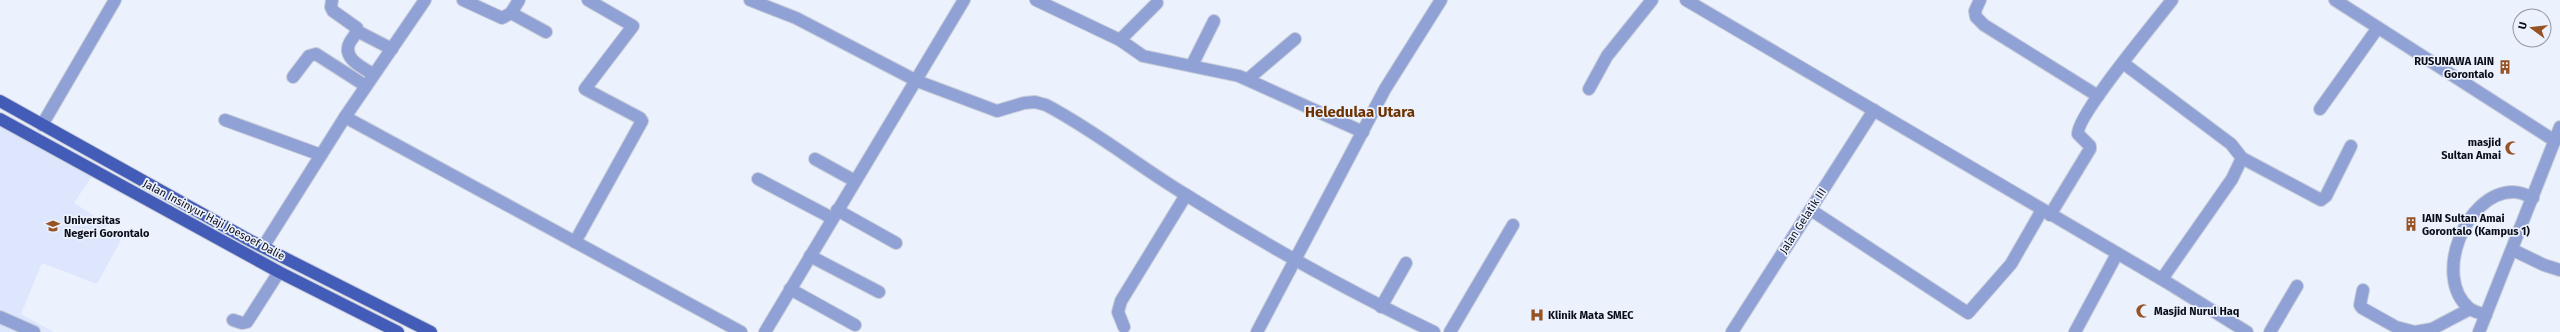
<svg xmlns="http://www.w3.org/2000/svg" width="2560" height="332" viewBox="0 0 2560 332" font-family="'Fira Sans',sans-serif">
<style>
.built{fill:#dde6fd}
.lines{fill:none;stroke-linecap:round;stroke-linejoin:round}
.street-casing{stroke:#c8cdd9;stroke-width:14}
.primary-casing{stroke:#c8cdd9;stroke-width:14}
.street{stroke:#90a2d5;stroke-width:12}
.primary{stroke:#435cb7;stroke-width:12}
.labels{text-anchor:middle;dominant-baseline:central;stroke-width:3.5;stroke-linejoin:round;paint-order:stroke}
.poi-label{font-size:11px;font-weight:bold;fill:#0b0e19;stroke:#ecf1fe;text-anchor:start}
.street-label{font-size:11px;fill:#0b0e19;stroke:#ecf1fe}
.district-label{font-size:15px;font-weight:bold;fill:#6c3200;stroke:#ecf1fe}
</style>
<rect width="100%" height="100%" fill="#ecf1fe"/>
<path class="built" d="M 0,123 L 92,176 L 74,203 L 107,224 L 106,228 L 121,240 L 97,284 L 42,263 L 21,314 L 54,332 L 0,332 Z"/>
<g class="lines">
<defs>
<g id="street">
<path d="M 332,0 L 331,7 L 333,11 L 357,28 C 357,34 353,37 350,42 C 341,58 363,68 373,74"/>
<path d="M 463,0 L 502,18 L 511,13 L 519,0"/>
<path d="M 750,0 L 796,18 L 917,81 L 997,111 L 1024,103 L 1035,102 L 1046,105 C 1094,130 1137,165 1183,193 C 1264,244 1348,291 1434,332"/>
<path d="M 1036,0 L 1120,40 L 1143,56 L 1239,76 L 1363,132"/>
<path d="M 1686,0 L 2168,283 L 2247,332"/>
<path d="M 1980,0 L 1975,11 L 1976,17 L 1984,25 L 2098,96"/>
<path d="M 2335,0 L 2555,141"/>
<path d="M 511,13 L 546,32"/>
<path d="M 357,31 L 392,49"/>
<path d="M 1120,40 L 1157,3"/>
<path d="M 2123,63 L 2231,144 L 2242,158 L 2232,179 L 2162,279"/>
<path d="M 1192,65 L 1214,21"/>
<path d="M 293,77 L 309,56 L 316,54 L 366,86"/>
<path d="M 1248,79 L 1295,39"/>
<path d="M 1589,89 L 1607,56 L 1652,0"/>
<path d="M 2320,109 L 2377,29"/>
<path d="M 345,117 L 741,332"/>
<path d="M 225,120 L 321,155"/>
<path d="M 42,125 L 115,0"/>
<path d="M 2242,158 L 2321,200 L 2326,196 L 2351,146"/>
<path d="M 815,159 L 855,181"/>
<path d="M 758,179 L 832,218"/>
<path d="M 837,210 L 896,243"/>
<path d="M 1811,210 L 1968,313 L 2011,264 L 2042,210"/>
<path d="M 2050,215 L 2090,149 L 2090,146 L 2078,134 C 2076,116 2157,20 2172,0"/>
<path d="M 575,242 L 642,121 L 640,118 L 585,89 L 633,26 L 588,0"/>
<path d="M 263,247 L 345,117 L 425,0"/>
<path d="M 2513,250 L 2544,265 L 2560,270"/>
<path d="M 810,256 L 879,292"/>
<path d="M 790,289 L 855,325"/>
<path d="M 2363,290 L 2360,305 L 2362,308 L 2396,327 L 2415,332 L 2432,329 L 2470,309"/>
<path d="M 1381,307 L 1406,263"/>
<path d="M 2486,315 C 2481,313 2473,312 2469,308 C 2432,277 2466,192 2513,192 C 2520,192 2527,195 2533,198"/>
<path d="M 0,317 L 34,332"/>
<path d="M 233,320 L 242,323 L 247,322 L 279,272"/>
<path d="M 1124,327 L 1118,312 L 1121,301 L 1186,195"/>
<path d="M 765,332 L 964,0"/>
<path d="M 1257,332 L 1385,89 L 1441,0"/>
<path d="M 1450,332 L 1513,225"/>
<path d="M 1732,332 L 1874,110"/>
<path d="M 2075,332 L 2117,254"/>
<path d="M 2270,332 L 2297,286"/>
<path d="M 2479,332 L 2560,127"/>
</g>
<g id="primary">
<path d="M 0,101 L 251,241 L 431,332"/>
<path d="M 0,119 L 279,272 L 398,332"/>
</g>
</defs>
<use href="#street" class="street-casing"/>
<use href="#primary" class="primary-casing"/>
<use href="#street" class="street"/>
<use href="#primary" class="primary"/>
</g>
<defs>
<symbol id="building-bare" viewBox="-9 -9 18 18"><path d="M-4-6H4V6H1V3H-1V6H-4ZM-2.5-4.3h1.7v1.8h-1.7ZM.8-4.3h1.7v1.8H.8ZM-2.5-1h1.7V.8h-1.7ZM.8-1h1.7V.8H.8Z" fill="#975324" stroke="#ecf1fe" stroke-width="2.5" paint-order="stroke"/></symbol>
<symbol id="mosque-bare" viewBox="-9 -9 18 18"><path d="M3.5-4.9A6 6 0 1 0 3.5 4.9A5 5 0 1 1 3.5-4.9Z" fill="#975324" stroke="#ecf1fe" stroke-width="2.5" paint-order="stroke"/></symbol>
<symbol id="university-bare" viewBox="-9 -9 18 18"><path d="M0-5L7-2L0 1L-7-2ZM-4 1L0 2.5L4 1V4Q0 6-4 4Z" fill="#975324" stroke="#ecf1fe" stroke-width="2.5" paint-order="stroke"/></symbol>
<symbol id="hospital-bare" viewBox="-9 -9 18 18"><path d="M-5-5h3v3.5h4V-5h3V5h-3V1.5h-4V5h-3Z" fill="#975324" stroke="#ecf1fe" stroke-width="2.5" paint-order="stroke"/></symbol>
</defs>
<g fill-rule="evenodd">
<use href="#building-bare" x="2495" y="57" width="20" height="20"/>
<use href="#mosque-bare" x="2502" y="138" width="20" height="20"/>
<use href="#building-bare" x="2401" y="214" width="20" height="20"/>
<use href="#university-bare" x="43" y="216" width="20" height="20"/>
<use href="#mosque-bare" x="2133" y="301" width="20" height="20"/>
<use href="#hospital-bare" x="1527" y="305" width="20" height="20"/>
</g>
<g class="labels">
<g class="poi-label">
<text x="2494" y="61" text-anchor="end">RUSUNAWA IAIN<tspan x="2494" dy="13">Gorontalo</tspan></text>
<text x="2501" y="142" text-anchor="end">masjid<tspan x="2501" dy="13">Sultan Amai</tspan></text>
<text x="2422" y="218">IAIN Sultan Amai<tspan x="2422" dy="13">Gorontalo (Kampus 1)</tspan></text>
<text x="64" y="220">Universitas<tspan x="64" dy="13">Negeri Gorontalo</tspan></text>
<text x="2154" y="311">Masjid Nurul Haq</text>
<text x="1548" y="315">Klinik Mata SMEC</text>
</g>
<g class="street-label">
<text transform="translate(214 220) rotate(28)">Jalan Insinyur Haji Joesoef Dalie</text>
<text transform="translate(1803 221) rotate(-57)">Jalan Gelatik III</text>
</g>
<g class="district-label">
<text x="1360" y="112">Heledulaa Utara</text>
</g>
</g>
<g transform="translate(2532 28) rotate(285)"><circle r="19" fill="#ecf1fe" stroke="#9296a2"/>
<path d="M0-3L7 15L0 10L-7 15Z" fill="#975324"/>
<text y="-6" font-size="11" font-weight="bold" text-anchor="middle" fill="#0b0e19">U</text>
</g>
</svg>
